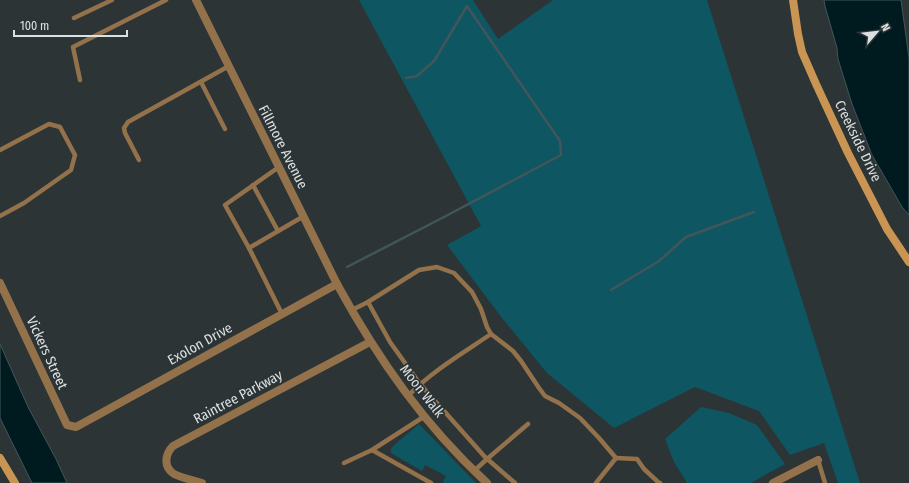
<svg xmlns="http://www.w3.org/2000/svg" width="909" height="483" viewBox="0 0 909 483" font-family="'Fira Sans Condensed',sans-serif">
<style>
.green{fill:#0e5661}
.water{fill:#001b20;stroke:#42565a}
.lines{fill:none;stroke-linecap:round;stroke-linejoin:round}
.stream{stroke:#42565a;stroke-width:2.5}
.lane{stroke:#93724b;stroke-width:4.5}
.street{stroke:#93724b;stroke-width:8}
.secondary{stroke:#ca9553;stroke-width:8}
.labels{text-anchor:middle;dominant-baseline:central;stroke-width:3.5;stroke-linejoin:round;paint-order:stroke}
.street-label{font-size:14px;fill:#dbe0e1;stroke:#2c3436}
</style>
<rect width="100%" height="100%" fill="#2c3436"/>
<g class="green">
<path d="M 359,0 L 473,0 L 498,39 L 553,0 L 707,0 L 860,483 L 838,483 L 824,443 L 790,455 L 759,411 L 695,387 L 614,428 L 547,373 L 502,318 L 447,245 L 481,226 Z"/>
<path d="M 701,407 L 729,413 L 757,425 L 785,464 L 751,483 L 687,483 L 674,462 L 665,439 Z"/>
<path d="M 419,424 L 476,483 L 444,483 L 443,482 L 446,476 L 425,465 L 422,471 L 391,453 L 391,449 L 394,445 Z"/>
</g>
<g class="water">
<path d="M 824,0 L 901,0 L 909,58 L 909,215 L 902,207 L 872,155 L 852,104 L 838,59 L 837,48 L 825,6 Z"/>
<path d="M 0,344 L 28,407 L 56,459 L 67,483 L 32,483 L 0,418 Z"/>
</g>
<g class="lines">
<g class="stream">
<path d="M 347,267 L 444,217 L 561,155 L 560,141 L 467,6 L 434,61 L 417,76 L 406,78"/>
<path d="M 611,290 L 659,261 L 686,237 L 754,212"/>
</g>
<g class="lane">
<path d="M 74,18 L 112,0"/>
<path d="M 80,80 L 73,47 L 166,0"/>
<path d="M 201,82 L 225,129"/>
<path d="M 0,150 L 49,124 L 60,127 L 75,155 L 71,170 L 24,203 L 0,216"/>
<path d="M 139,160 L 125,133 L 124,128 L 128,122 L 229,66"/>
<path d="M 279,167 L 225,205 L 249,248 L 304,216"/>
<path d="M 253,185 L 278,231"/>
<path d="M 249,248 L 282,314"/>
<path d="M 368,302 L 419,270 L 437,267 L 454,273 L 472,292 L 481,309 L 487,327 L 491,334 L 513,351 L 521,361 L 539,388 L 545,396 L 559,403 L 580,418 L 599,438 L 616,458 L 596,483"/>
<path d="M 352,310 L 368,302 L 390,342 L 420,384 L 485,457 L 515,483"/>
<path d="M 408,396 C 432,371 463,353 491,334"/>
<path d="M 372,450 L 431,483"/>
<path d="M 616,458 L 637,459 L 644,469 L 658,482 L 660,483"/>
<path d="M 818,460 L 825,483"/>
<path d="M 344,463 L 372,450 L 425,416"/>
<path d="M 474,471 L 487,459 L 528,424"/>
</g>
<g class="street">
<path d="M 196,0 L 337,284 C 378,359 424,425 487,483"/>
<path d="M 0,283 L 67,425 L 76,427 L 337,284"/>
<path d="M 202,483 C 193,480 182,478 174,474 C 163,467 165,454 173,446 L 370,342"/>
<path d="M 773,483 L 818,460"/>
</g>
<g class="secondary">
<path d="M 793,0 L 798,34 L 802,52 L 816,84 L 848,153 L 887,229 L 909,262"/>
<path d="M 0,458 L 15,483"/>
</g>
</g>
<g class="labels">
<g class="street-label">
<text transform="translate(858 141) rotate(64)">Creekside Drive</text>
<text transform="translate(283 147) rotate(63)">Fillmore Avenue</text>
<text transform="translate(200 344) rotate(-29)">Exolon Drive</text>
<text transform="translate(47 353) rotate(65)">Vickers Street</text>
<text transform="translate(422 391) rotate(52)">Moon Walk</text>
<text transform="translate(238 397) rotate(-28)">Raintree Parkway</text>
</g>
</g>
<g transform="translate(877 32) rotate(62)" stroke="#2c3436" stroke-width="3" paint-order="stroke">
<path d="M0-3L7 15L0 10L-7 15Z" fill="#dbe0e1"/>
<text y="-6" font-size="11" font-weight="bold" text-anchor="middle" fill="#dbe0e1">N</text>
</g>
<path d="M14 30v6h113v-6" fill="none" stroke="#dbe0e1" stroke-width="2"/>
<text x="20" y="30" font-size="12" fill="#dbe0e1" stroke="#2c3436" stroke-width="3" paint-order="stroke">100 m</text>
</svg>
